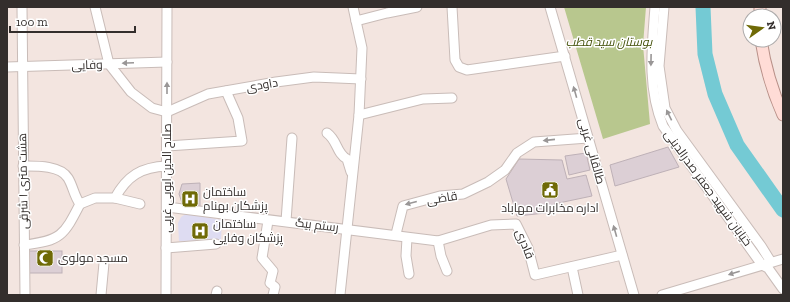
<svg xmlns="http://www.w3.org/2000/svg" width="790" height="302" viewBox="0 0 790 302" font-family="'Zilla Slab',Cairo,serif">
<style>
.medical{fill:#dedcf2}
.green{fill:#b8c78e}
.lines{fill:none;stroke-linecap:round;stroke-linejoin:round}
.river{stroke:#74cad4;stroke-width:15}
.building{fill:#dccfd5;stroke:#beb1b7}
.minor-casing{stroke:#c9bcb8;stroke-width:11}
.major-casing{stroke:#b89088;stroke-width:13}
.minor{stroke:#fff;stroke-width:9}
.major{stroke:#ffdcd6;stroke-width:11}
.oneway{fill:#999696}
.labels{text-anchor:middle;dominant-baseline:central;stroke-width:3;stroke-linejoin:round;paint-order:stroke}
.park-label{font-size:12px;font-style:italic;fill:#445109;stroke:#fff}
.street-label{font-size:12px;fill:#332e2c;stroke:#fff}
.poi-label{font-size:12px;fill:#332e2c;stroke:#fff;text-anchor:start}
</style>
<rect width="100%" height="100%" fill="#f3e5e0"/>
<path class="medical" d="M 186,214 L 222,220 L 221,240 L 179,241 L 178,223 L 181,217 Z"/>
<path class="green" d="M 564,7 L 646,7 L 643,45 L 650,124 L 603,139 Z"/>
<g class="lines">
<path class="river" d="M 703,7 L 705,54 L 715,94 L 737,145 L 783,210"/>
</g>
<g class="building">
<path d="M 668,147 L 679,167 L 615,186 L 610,165 Z"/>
<path d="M 586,153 L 590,170 L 569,175 L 565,156 Z"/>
<path d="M 519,159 L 562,160 L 567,179 L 586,175 L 592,196 L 554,204 L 555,212 L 517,216 L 506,179 Z"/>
<path d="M 200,183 L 200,207 L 182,203 L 179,194 L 182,184 Z"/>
<rect x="27" y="251" width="35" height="22"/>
</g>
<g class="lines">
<defs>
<g id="minor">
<path d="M 22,7 L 25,295"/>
<path d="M 95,7 L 109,64 L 131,92 L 152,108 L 167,112 L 208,94 L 276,82 L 314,77 L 361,79"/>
<path d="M 353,7 L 356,21 L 387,13 L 417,7"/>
<path d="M 452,7 L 455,60 L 459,67 L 467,70 L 565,56"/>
<path d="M 550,7 L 634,295"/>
<path d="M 655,7 C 652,47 647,87 663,126 L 762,265 L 768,268 L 783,289"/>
<path d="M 664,7 L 659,66 L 665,108 L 677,131 L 761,246 L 771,262"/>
<path d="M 7,67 L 167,62"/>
<path d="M 359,115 L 423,99 L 452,98"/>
<path d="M 327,133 C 338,141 336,153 347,159 L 351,172"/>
<path d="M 167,146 L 242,141 L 238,118 L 226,91"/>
<path d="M 23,166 C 35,166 60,165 68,178 C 73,186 74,196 80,204 C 64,235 61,241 24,245"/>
<path d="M 115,198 L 140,204"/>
<path d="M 80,204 L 95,198 L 115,198 C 127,176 141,167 167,166"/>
<path d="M 167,207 L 438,241 L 491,225 L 516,224 L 528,248 L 535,275 L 622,255"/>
<path d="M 268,221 L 262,258 L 273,271 L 270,283 L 275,287 L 273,295"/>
<path d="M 286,221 L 292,138"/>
<path d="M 396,234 L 403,206 L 440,196 L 463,194 L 488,182 L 505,170 L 517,153 L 534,142 L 588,138"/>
<path d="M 407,238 L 406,256 L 409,274"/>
<path d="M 438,241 L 441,256 L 447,271"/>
<path d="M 166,248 L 216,244"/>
<path d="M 572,267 L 578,295"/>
<path d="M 101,295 L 104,263"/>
<path d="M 166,295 L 167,7"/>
<path d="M 216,295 L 217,291"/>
<path d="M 340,295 L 359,115 L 362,48 L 356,21"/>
<path d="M 662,295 L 783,259"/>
</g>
<g id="major">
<path d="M 760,16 L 760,7"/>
<path d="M 761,40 C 765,67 772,90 783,115"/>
</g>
</defs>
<use href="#minor" class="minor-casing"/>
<use href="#major" class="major-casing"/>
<use href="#minor" class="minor"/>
<use href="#major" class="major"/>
</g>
<defs><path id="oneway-solid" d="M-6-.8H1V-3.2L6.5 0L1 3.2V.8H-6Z"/></defs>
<g class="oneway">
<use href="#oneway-solid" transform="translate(651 60) rotate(91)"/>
<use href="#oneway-solid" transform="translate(128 63) rotate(178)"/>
<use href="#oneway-solid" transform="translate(167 88) rotate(-90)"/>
<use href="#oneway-solid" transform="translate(575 92) rotate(-106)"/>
<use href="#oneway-solid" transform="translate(669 115) rotate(-116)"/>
<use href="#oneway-solid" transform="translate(549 140) rotate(174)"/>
<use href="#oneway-solid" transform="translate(411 203) rotate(165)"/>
<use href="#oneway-solid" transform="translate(615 231) rotate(-106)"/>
<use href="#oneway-solid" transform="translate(734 273) rotate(163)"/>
</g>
<defs>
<symbol id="civic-square" viewBox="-11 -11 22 22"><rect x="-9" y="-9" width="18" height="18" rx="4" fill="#6f6a06" stroke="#fff"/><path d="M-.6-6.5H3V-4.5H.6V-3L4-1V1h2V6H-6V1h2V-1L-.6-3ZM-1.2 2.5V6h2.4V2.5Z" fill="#fff"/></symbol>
<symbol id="hospital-square" viewBox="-11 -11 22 22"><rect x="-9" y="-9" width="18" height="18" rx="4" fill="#6f6a06" stroke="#fff"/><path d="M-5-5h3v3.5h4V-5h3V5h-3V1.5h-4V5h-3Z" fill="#fff"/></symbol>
<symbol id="mosque-square" viewBox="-11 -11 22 22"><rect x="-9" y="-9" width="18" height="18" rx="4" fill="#6f6a06" stroke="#fff"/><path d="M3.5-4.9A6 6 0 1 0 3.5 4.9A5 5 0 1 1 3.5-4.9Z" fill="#fff"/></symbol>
</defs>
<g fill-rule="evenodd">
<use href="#civic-square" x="540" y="180" width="20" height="20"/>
<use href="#hospital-square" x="180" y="189" width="20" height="20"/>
<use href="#hospital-square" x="190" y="221" width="20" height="20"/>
<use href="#mosque-square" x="35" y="248" width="20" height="20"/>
</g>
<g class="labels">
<g class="park-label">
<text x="609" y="42">بوستان سید قطب</text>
</g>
<g class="street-label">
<text transform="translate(87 65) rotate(-2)">وفایی</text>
<text transform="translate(262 85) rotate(-10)">داودی</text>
<text transform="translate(592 151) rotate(74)">طالقانی غربی</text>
<text transform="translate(167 178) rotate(-90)">صلاح الدین ایوبی غریی</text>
<text transform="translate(23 181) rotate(-91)">هشت متری ۱ شرقی</text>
<text transform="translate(708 188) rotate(54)">خیابان شهید جعفر صدرالدینی</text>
<text transform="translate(442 198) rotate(-9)">قاضی</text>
<text transform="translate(317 225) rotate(7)">رستم بیگ</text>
<text transform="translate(525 244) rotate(68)">قادری</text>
</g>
<g class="poi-label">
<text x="203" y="192">ساختمان<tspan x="203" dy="14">پزشکان بهنام</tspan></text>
<text x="550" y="208" text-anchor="middle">اداره مخابرات مهاباد</text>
<text x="213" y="224">ساختمان<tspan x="213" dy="14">پزشکان وفایی</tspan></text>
<text x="58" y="258">مسجد مولوی</text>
</g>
</g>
<rect width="790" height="302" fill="none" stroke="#332e2c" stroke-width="16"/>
<g transform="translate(762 28) rotate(76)"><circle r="19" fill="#ffffff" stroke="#adabab"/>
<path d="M0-3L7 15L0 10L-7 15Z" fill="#6f6a06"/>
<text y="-6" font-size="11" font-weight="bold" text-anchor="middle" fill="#332e2c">N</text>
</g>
<path d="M10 26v6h125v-6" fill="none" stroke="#332e2c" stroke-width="2"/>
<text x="16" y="26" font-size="12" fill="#332e2c" stroke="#ffffff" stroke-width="3" paint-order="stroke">100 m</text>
</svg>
